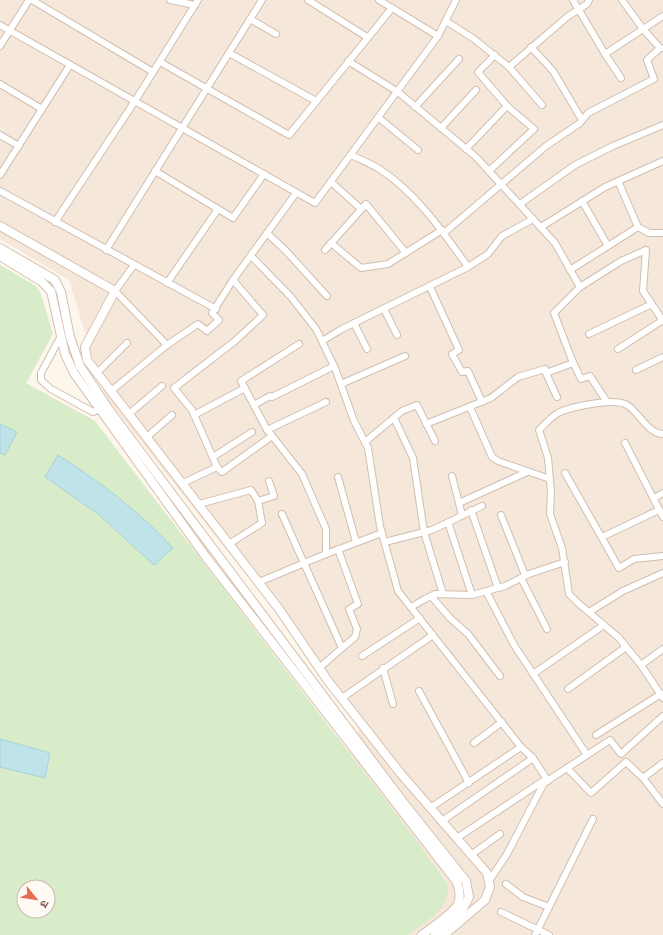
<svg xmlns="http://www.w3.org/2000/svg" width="663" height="935" viewBox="0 0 663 935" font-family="'Asap Condensed','Noto Sans Devanagari',sans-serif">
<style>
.residential{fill:#f5e8da}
.green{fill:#d8ecc9;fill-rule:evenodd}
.water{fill:#bfe3e8;stroke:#a5d3da}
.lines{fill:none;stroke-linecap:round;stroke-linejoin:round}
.street-casing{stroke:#d1beb0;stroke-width:8}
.secondary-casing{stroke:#d6c0b0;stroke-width:10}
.street{stroke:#fff;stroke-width:6}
.secondary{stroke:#fff;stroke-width:8}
</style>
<rect width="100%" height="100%" fill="#fdf6ec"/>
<path class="residential" d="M 0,0 L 663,0 L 663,935 L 251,935 L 363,722 L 104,395 L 69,280 L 0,239 Z"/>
<path class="green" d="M 0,265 L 36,286 L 41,294 L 53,334 L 26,383 L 95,421 L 410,832 L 448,885 C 450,910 426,921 408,935 L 0,935 ZM 24,887 L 48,887 L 48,911 L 24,911 Z"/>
<g class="water">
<path d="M 0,424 L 17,432 L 5,455 L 0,453 Z"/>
<path d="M 58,455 C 100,482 139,511 173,548 L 154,565 L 98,514 L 45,477 Z"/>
<path d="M 0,739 L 50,753 L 45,778 L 0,767 Z"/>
</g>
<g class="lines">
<defs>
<g id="street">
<path d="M 32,0 L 153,72"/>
<path d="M 170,0 L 195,5"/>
<path d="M 308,0 L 367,37"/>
<path d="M 379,0 L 438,36"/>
<path d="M 573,0 L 605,54 L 621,78"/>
<path d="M 622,0 L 643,29 L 660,48 L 663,48"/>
<path d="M 250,19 L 276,34"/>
<path d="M 446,21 L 474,39 L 509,67 L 542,105"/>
<path d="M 0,25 L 315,203 L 438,36 L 456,0"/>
<path d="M 0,46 L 29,0"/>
<path d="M 531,47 L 553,71 L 582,120"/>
<path d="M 229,53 L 316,101"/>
<path d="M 605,54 L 663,16"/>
<path d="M 348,61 L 398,92 L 476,157 L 555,243 L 580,287"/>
<path d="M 160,62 L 289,135 L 392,8"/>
<path d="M 509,67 L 567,17 L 587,4 L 589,0"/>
<path d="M 0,84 L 42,109"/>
<path d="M 415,107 L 459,59"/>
<path d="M 379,118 L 418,150"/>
<path d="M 441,128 L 476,90"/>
<path d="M 0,135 L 19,146"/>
<path d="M 466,149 L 507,106"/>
<path d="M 351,155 C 361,160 372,164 381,170 C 417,194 443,232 468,267"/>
<path d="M 155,171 L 233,218 L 264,174"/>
<path d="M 489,171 L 534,129 L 507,106 L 478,72 L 495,55"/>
<path d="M 0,175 L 70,65"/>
<path d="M 618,181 L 638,227"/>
<path d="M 331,182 L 361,209"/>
<path d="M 0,191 L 216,309"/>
<path d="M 582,201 L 608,246"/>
<path d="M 520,204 L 575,165 L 613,146 L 663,125"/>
<path d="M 55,222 L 135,101 L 198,0"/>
<path d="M 541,227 L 605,187 L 663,161"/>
<path d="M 267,233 L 286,251 L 327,296"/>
<path d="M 444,233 L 546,146 L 580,123 L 588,113 L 654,79 L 647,60 L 660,48"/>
<path d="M 331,243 L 361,268 L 388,264 L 442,230"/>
<path d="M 106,250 L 262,0"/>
<path d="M 325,250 L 366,204 L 406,253"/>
<path d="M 251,256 L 291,297 L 316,329 L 335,368 L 354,421 L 368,448 L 380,526 L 398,591 L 521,747 L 533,758 L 548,781"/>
<path d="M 134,265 L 115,291 L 167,345"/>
<path d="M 570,270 L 638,227 L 649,233 L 663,233"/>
<path d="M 167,283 L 218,209"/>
<path d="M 430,287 L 459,350 L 452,354 L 462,372 L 468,371 L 482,402"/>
<path d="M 384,309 L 397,335"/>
<path d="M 354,323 L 367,349"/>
<path d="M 589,334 L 652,304"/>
<path d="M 61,336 L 41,373 L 41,380 L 51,389 L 93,412 L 100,409"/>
<path d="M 322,341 L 342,329 L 468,267 L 488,254 L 502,236 L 533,219"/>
<path d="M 299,344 L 241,381 L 266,428 L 302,474 L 326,529 L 326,554"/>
<path d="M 618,349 L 663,320"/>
<path d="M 636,370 L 663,357"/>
<path d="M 97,373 L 127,343"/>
<path d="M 546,373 L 557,397"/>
<path d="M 341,384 L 405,356"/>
<path d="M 111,391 L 167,345 L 198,324 L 207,331 L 219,320 L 212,313 L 233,280 L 296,193"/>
<path d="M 607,402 L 590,376 L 581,379 L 572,360 L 554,313 L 580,287 L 621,261 L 646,250 L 643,291 L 663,321"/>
<path d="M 254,405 L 270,396 L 272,397 L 334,366"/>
<path d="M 470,407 L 492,457 L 498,461 L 550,479"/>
<path d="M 129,414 L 162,386"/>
<path d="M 194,415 L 245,388"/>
<path d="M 394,418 L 413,458 L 424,532 L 443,594"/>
<path d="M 426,424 L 491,398 L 518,377 L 545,369 L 546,373 L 573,363"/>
<path d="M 267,430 L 326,402"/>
<path d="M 663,434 C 648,434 639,412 627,405 C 615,397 570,407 558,413 C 551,417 545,424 539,430 L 548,458 L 551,492 L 550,514 L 562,548 L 569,594 L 578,603 L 618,637 L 641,665 L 663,698"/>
<path d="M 147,437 L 172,415"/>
<path d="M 365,442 L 402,411 L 417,405 L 435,441"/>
<path d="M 625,443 L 663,517"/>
<path d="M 213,457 L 252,432"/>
<path d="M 217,467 L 192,410 L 174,388 L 235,341 L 263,315 L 233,280"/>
<path d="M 565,473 L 619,568 L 634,559 L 663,556"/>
<path d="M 452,476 L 462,515"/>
<path d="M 338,477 L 356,542"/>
<path d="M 183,483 L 217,467 L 222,472 L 272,436"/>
<path d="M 654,498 L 663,493"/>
<path d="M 459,503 L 527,472"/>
<path d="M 199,504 L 251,490 L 258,501"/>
<path d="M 471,510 L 498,588"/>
<path d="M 282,514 L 342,648"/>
<path d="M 501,515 L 525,575"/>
<path d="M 448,522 L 472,595"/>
<path d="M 602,537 L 659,510"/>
<path d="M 385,542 L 432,530 L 482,506"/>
<path d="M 229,544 L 262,523 L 258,501 L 274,496 L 269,481"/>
<path d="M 521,578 L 547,629"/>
<path d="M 259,582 L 326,554 L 382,533"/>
<path d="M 486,591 L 514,645 L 587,755"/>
<path d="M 431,596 L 450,618 L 468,634 L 500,676"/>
<path d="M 411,607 L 425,599 L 435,594 L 472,595 L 505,586 L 529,574 L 565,562"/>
<path d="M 589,612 L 623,591 L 663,573"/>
<path d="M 362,656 L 420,618"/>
<path d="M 641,665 L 663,649"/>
<path d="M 319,668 L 355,637 L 357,629 L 349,609 L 358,604 L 338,549"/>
<path d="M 383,668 L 393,704"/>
<path d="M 533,674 L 604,625"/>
<path d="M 568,689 L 626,647"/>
<path d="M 419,691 L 469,783"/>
<path d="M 342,698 L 433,635"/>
<path d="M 596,735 L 661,694"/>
<path d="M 474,743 L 502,722"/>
<path d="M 567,768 L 591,793 L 626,762 L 643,778 L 663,804"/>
<path d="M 643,778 L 663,763"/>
<path d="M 430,808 L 521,747"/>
<path d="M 442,821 L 533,758"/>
<path d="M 457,838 L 543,781 L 546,782"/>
<path d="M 471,855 L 500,834"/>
<path d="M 489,881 L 507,854 L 544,783 L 610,740 L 621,754 L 663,716"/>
<path d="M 506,884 L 523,897 L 549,907"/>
<path d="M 501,912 L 549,935"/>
<path d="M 535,935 L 593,819"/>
</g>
<g id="secondary">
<path d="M 0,226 L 115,291 L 85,347 L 87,360 L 279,609 L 328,681 L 401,774 L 487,873 L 490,887 L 485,900 L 444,935"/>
<path d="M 0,248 L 55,280 L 61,292 L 70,337 L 80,366 L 109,410 L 403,802 L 466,881 L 469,897 L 461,912 L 435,935"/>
<path d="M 0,256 L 41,281 L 51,291 L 65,354 L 74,373 L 206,557 L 457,882 C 459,888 461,897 458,904 C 453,914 431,928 422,935"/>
</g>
</defs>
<use href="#street" class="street-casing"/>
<use href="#secondary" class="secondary-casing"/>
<use href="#street" class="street"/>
<use href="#secondary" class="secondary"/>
</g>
<g transform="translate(36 899) rotate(120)"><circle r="19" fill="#fffaf3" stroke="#cabbb1"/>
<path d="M0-3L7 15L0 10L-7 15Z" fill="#e76f51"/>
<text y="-6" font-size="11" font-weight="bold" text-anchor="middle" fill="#7a5c4d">उ</text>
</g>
</svg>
